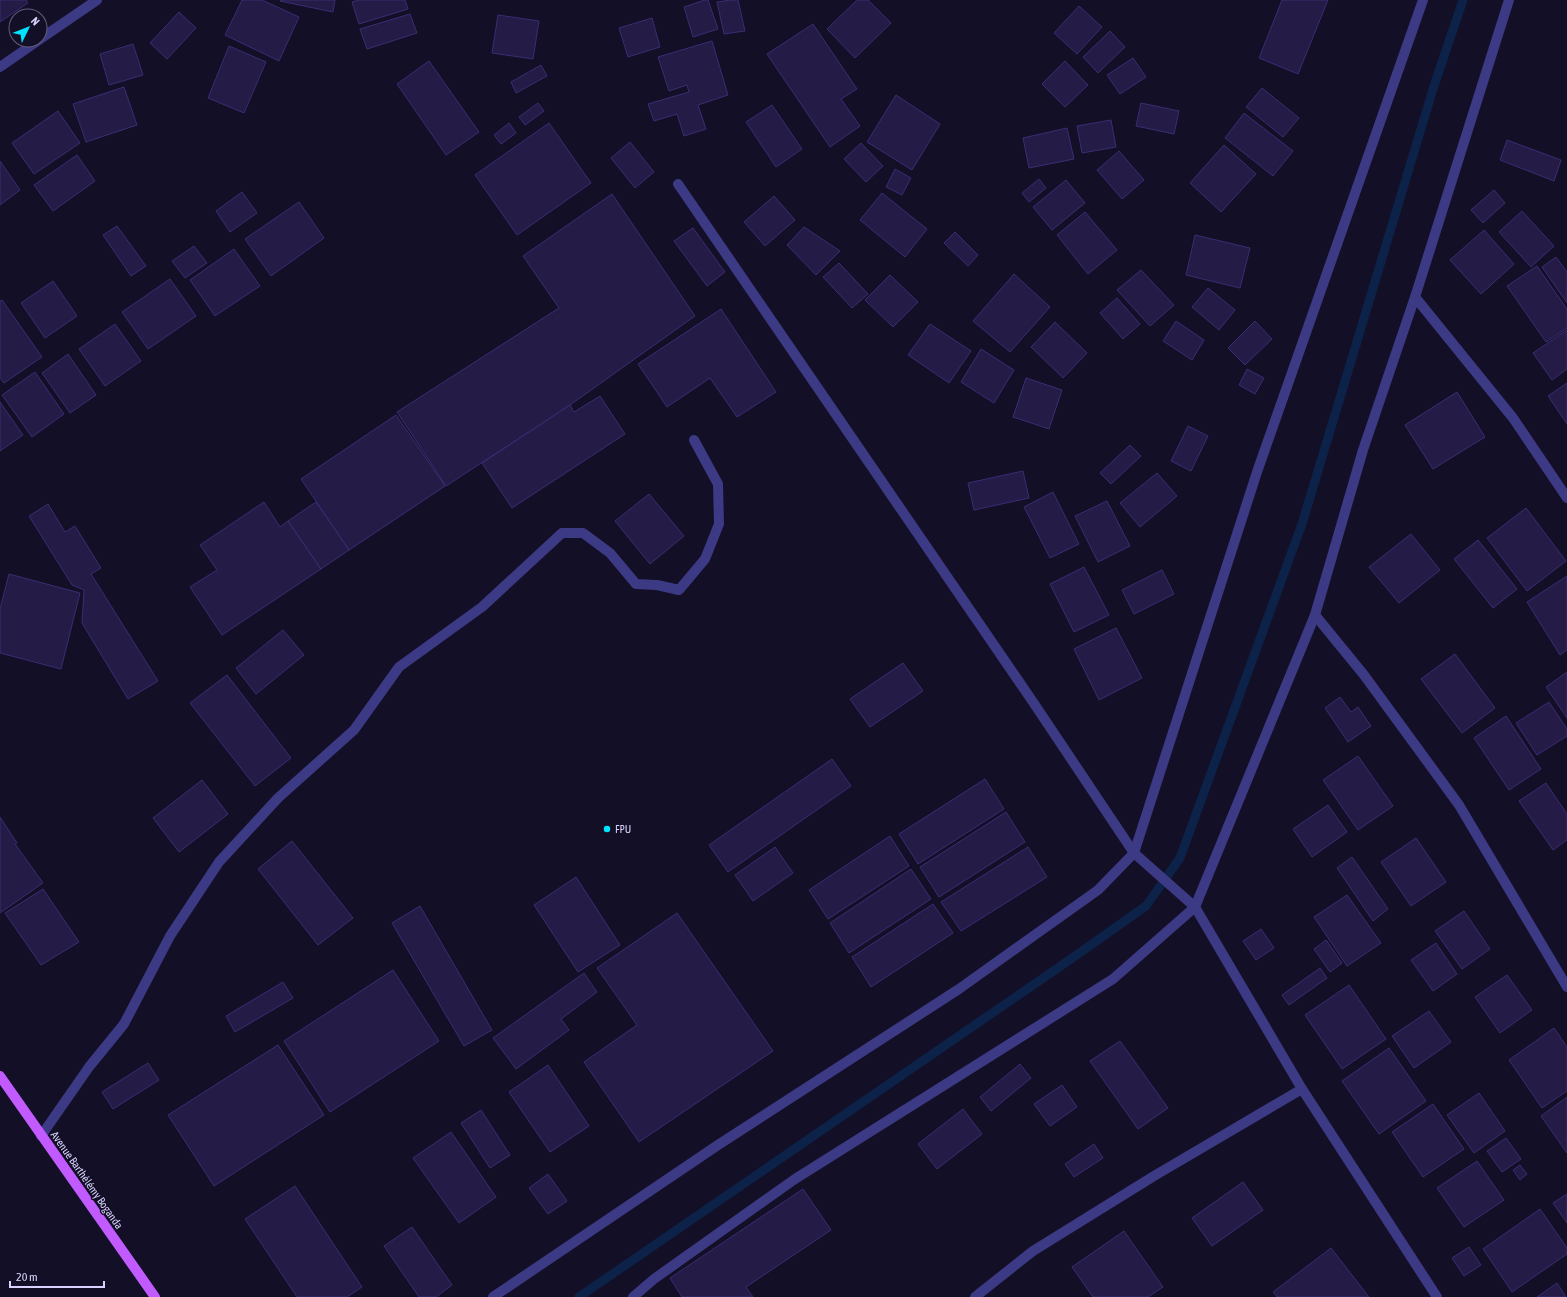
<svg xmlns="http://www.w3.org/2000/svg" width="1567" height="1297" viewBox="0 0 1567 1297" font-family="'Asap Condensed',sans-serif">
<style>
.lines{fill:none;stroke-linecap:round;stroke-linejoin:round}
.stream{stroke:#0c2248;stroke-width:9}
.building{fill:#241b47;stroke:#3b2d73}
.service{stroke:#3d3a85;stroke-width:10}
.minor{stroke:#3d3a85;stroke-width:10}
.primary{stroke:#c25bff;stroke-width:10}
.poi-dot{fill:#00e5ff;stroke:#130f26;stroke-width:1.5}
.labels{text-anchor:middle;dominant-baseline:central;stroke-width:3;stroke-linejoin:round;paint-order:stroke}
.poi-label{font-size:11px;fill:#d9d4ff;stroke:#130f26;text-anchor:start}
.street-label{font-size:11px;fill:#d9d4ff;stroke:#130f26}
</style>
<rect width="100%" height="100%" fill="#130f26"/>
<g class="lines">
<path class="stream" d="M 579,1297 L 1068,961 L 1146,906 L 1180,858 L 1302,524 L 1433,89 L 1463,0"/>
</g>
<g class="building">
<path d="M 0,0 L 26,0 L 28,3 L 0,22 Z"/>
<path d="M 242,0 L 262,0 L 299,17 L 279,61 L 225,35 Z"/>
<path d="M 281,0 L 335,0 L 333,12 L 280,1 Z"/>
<path d="M 359,0 L 405,0 L 408,9 L 359,24 L 352,2 Z"/>
<path d="M 705,0 L 708,0 L 718,29 L 693,37 L 684,7 Z"/>
<path d="M 731,0 L 738,0 L 745,31 L 724,34 L 717,2 Z"/>
<path d="M 857,0 L 868,0 L 891,23 L 855,58 L 827,29 Z"/>
<path d="M 1282,0 L 1328,0 L 1298,74 L 1259,58 Z"/>
<path d="M 1079,6 L 1102,27 L 1077,54 L 1054,33 Z"/>
<path d="M 179,12 L 196,28 L 167,59 L 150,43 Z"/>
<path d="M 410,14 L 417,33 L 367,49 L 360,29 Z"/>
<path d="M 498,15 L 539,21 L 533,59 L 492,53 Z"/>
<path d="M 652,18 L 660,47 L 628,57 L 619,28 Z"/>
<path d="M 813,24 L 857,89 L 841,99 L 860,126 L 830,147 L 767,54 Z"/>
<path d="M 1110,31 L 1125,47 L 1098,73 L 1083,57 Z"/>
<path d="M 712,41 L 728,95 L 698,105 L 706,129 L 684,136 L 677,114 L 654,121 L 648,104 L 689,92 L 687,85 L 669,91 L 658,57 Z"/>
<path d="M 133,44 L 143,75 L 109,85 L 100,54 Z"/>
<path d="M 229,46 L 266,62 L 244,113 L 208,98 Z"/>
<path d="M 1133,58 L 1146,77 L 1120,94 L 1107,75 Z"/>
<path d="M 429,61 L 479,132 L 446,155 L 397,84 Z"/>
<path d="M 1065,61 L 1088,85 L 1065,107 L 1042,84 Z"/>
<path d="M 541,65 L 547,76 L 516,93 L 511,82 Z"/>
<path d="M 124,87 L 137,125 L 86,142 L 73,104 Z"/>
<path d="M 1262,88 L 1299,118 L 1283,137 L 1246,107 Z"/>
<path d="M 896,95 L 940,124 L 912,170 L 867,142 Z"/>
<path d="M 538,103 L 544,111 L 525,125 L 519,117 Z"/>
<path d="M 1141,103 L 1179,111 L 1174,134 L 1136,126 Z"/>
<path d="M 772,105 L 802,149 L 776,167 L 746,122 Z"/>
<path d="M 58,111 L 80,143 L 34,174 L 12,143 Z"/>
<path d="M 1244,113 L 1293,151 L 1273,176 L 1225,138 Z"/>
<path d="M 1111,120 L 1116,147 L 1082,153 L 1077,126 Z"/>
<path d="M 509,123 L 516,133 L 501,144 L 494,135 Z"/>
<path d="M 549,123 L 591,183 L 517,235 L 475,175 Z"/>
<path d="M 1067,128 L 1074,159 L 1029,168 L 1023,138 Z"/>
<path d="M 1507,140 L 1561,160 L 1554,181 L 1500,160 Z"/>
<path d="M 630,142 L 654,172 L 635,188 L 611,158 Z"/>
<path d="M 861,143 L 883,166 L 866,182 L 844,159 Z"/>
<path d="M 1224,145 L 1256,174 L 1221,212 L 1190,183 Z"/>
<path d="M 1119,151 L 1144,180 L 1122,199 L 1097,170 Z"/>
<path d="M 77,155 L 95,181 L 53,211 L 34,185 Z"/>
<path d="M 0,161 L 20,190 L 0,205 Z"/>
<path d="M 895,169 L 911,178 L 902,195 L 886,187 Z"/>
<path d="M 1039,179 L 1046,188 L 1029,202 L 1022,193 Z"/>
<path d="M 1066,180 L 1085,203 L 1052,230 L 1033,207 Z"/>
<path d="M 1494,190 L 1505,203 L 1483,223 L 1471,210 Z"/>
<path d="M 242,192 L 257,213 L 230,232 L 216,211 Z"/>
<path d="M 882,193 L 927,229 L 905,257 L 860,220 Z"/>
<path d="M 612,194 L 695,316 L 570,405 L 446,486 L 397,412 L 559,308 L 523,256 Z"/>
<path d="M 774,196 L 795,220 L 765,246 L 744,222 Z"/>
<path d="M 299,202 L 324,238 L 271,276 L 245,239 Z"/>
<path d="M 1522,211 L 1554,246 L 1531,267 L 1499,232 Z"/>
<path d="M 1085,212 L 1117,250 L 1088,274 L 1057,235 Z"/>
<path d="M 117,226 L 146,266 L 131,276 L 103,235 Z"/>
<path d="M 804,227 L 840,251 L 816,275 L 787,245 Z"/>
<path d="M 693,228 L 725,272 L 707,286 L 674,241 Z"/>
<path d="M 1484,230 L 1514,264 L 1481,294 L 1450,260 Z"/>
<path d="M 955,232 L 978,255 L 968,266 L 944,243 Z"/>
<path d="M 1195,235 L 1250,248 L 1240,288 L 1186,275 Z"/>
<path d="M 194,246 L 207,263 L 185,278 L 172,261 Z"/>
<path d="M 234,249 L 260,286 L 215,316 L 190,280 Z"/>
<path d="M 1556,257 L 1567,272 L 1567,303 L 1542,267 Z"/>
<path d="M 839,263 L 868,294 L 852,308 L 823,277 Z"/>
<path d="M 1537,266 L 1567,309 L 1567,328 L 1546,342 L 1507,286 Z"/>
<path d="M 1141,270 L 1174,305 L 1150,326 L 1117,290 Z"/>
<path d="M 1014,274 L 1050,307 L 1010,352 L 973,321 Z"/>
<path d="M 890,275 L 918,302 L 893,327 L 865,300 Z"/>
<path d="M 170,279 L 196,316 L 148,349 L 122,312 Z"/>
<path d="M 53,281 L 77,316 L 45,338 L 21,303 Z"/>
<path d="M 1208,288 L 1235,310 L 1219,330 L 1192,307 Z"/>
<path d="M 1117,298 L 1140,324 L 1123,339 L 1100,313 Z"/>
<path d="M 2,300 L 42,357 L 4,383 L 0,378 L 0,301 Z"/>
<path d="M 721,309 L 776,392 L 737,417 L 710,378 L 667,407 L 638,364 Z"/>
<path d="M 1176,321 L 1204,340 L 1192,360 L 1163,341 Z"/>
<path d="M 1255,321 L 1272,339 L 1245,365 L 1228,348 Z"/>
<path d="M 1055,322 L 1087,353 L 1063,378 L 1031,347 Z"/>
<path d="M 115,324 L 141,361 L 105,386 L 79,349 Z"/>
<path d="M 930,324 L 971,351 L 949,383 L 908,355 Z"/>
<path d="M 1567,330 L 1567,369 L 1552,380 L 1533,353 Z"/>
<path d="M 981,349 L 1014,370 L 994,403 L 961,382 Z"/>
<path d="M 68,354 L 96,395 L 70,413 L 42,373 Z"/>
<path d="M 1247,369 L 1264,378 L 1255,394 L 1239,385 Z"/>
<path d="M 35,372 L 64,414 L 32,437 L 2,395 Z"/>
<path d="M 1026,378 L 1062,390 L 1049,429 L 1013,417 Z"/>
<path d="M 1567,383 L 1567,424 L 1548,396 Z"/>
<path d="M 1457,392 L 1485,437 L 1433,469 L 1405,425 Z"/>
<path d="M 600,396 L 625,434 L 512,508 L 482,463 L 570,405 L 574,412 Z"/>
<path d="M 0,402 L 23,435 L 0,451 Z"/>
<path d="M 396,415 L 445,486 L 349,550 L 301,479 Z"/>
<path d="M 1188,426 L 1208,436 L 1191,471 L 1171,461 Z"/>
<path d="M 1130,445 L 1141,456 L 1111,484 L 1100,473 Z"/>
<path d="M 1023,471 L 1029,498 L 974,510 L 968,483 Z"/>
<path d="M 1157,473 L 1177,496 L 1140,527 L 1120,503 Z"/>
<path d="M 1053,492 L 1079,544 L 1050,558 L 1024,507 Z"/>
<path d="M 649,494 L 684,536 L 650,564 L 615,521 Z"/>
<path d="M 1107,501 L 1130,546 L 1098,562 L 1075,516 Z"/>
<path d="M 264,502 L 280,527 L 288,521 L 321,569 L 222,635 L 190,587 L 217,570 L 200,545 Z"/>
<path d="M 316,502 L 349,550 L 321,569 L 288,521 Z"/>
<path d="M 48,504 L 65,532 L 75,526 L 101,568 L 91,574 L 158,681 L 128,699 L 82,623 L 84,590 L 72,585 L 29,516 Z"/>
<path d="M 1526,508 L 1566,561 L 1527,591 L 1487,538 Z"/>
<path d="M 1411,534 L 1440,570 L 1399,603 L 1369,567 Z"/>
<path d="M 1478,540 L 1517,589 L 1493,608 L 1454,559 Z"/>
<path d="M 1084,567 L 1109,615 L 1074,632 L 1050,584 Z"/>
<path d="M 1162,570 L 1174,594 L 1134,614 L 1122,590 Z"/>
<path d="M 9,574 L 80,593 L 61,669 L 0,653 L 0,609 Z"/>
<path d="M 1567,576 L 1567,650 L 1560,655 L 1527,602 Z"/>
<path d="M 1116,628 L 1142,678 L 1099,700 L 1074,649 Z"/>
<path d="M 283,630 L 304,655 L 256,694 L 236,668 Z"/>
<path d="M 1455,654 L 1495,708 L 1462,733 L 1421,679 Z"/>
<path d="M 903,663 L 923,691 L 870,727 L 850,699 Z"/>
<path d="M 1567,672 L 1567,718 L 1546,687 Z"/>
<path d="M 227,675 L 291,758 L 255,786 L 190,703 Z"/>
<path d="M 1340,697 L 1351,712 L 1358,707 L 1371,726 L 1348,742 L 1325,708 Z"/>
<path d="M 1549,702 L 1567,729 L 1567,736 L 1537,755 L 1516,723 Z"/>
<path d="M 1506,716 L 1541,769 L 1509,790 L 1474,738 Z"/>
<path d="M 1358,756 L 1393,806 L 1358,830 L 1323,780 Z"/>
<path d="M 832,759 L 851,786 L 728,872 L 709,845 Z"/>
<path d="M 985,779 L 1004,809 L 918,864 L 899,834 Z"/>
<path d="M 202,780 L 228,814 L 179,852 L 153,818 Z"/>
<path d="M 1546,783 L 1567,814 L 1567,840 L 1553,850 L 1519,801 Z"/>
<path d="M 1328,805 L 1347,832 L 1312,857 L 1293,829 Z"/>
<path d="M 1006,812 L 1025,842 L 939,897 L 920,867 Z"/>
<path d="M 0,817 L 17,843 L 15,844 L 43,883 L 0,913 Z"/>
<path d="M 890,836 L 909,866 L 828,919 L 809,890 Z"/>
<path d="M 1416,838 L 1446,882 L 1411,906 L 1381,862 Z"/>
<path d="M 292,841 L 353,918 L 318,945 L 258,869 Z"/>
<path d="M 775,847 L 793,873 L 753,901 L 735,875 Z"/>
<path d="M 1028,847 L 1047,877 L 961,931 L 941,902 Z"/>
<path d="M 1352,857 L 1388,909 L 1373,921 L 1337,868 Z"/>
<path d="M 911,869 L 931,899 L 849,953 L 830,923 Z"/>
<path d="M 576,877 L 620,945 L 578,972 L 534,905 Z"/>
<path d="M 43,889 L 79,942 L 41,965 L 5,913 Z"/>
<path d="M 1347,895 L 1381,943 L 1347,966 L 1314,917 Z"/>
<path d="M 933,904 L 953,933 L 871,987 L 852,957 Z"/>
<path d="M 420,906 L 492,1030 L 464,1046 L 392,923 Z"/>
<path d="M 1464,911 L 1490,949 L 1462,969 L 1435,931 Z"/>
<path d="M 677,913 L 773,1051 L 639,1142 L 584,1062 L 637,1025 L 597,968 Z"/>
<path d="M 1261,929 L 1274,948 L 1256,960 L 1243,941 Z"/>
<path d="M 1326,940 L 1342,963 L 1330,972 L 1314,949 Z"/>
<path d="M 1436,943 L 1457,974 L 1433,991 L 1411,960 Z"/>
<path d="M 1320,968 L 1327,978 L 1289,1005 L 1282,995 Z"/>
<path d="M 393,970 L 439,1041 L 330,1112 L 284,1041 Z"/>
<path d="M 584,973 L 597,992 L 561,1019 L 569,1030 L 516,1069 L 493,1038 Z"/>
<path d="M 1507,975 L 1532,1010 L 1500,1033 L 1475,997 Z"/>
<path d="M 283,982 L 293,998 L 235,1032 L 226,1016 Z"/>
<path d="M 1349,985 L 1386,1039 L 1342,1069 L 1305,1015 Z"/>
<path d="M 1429,1011 L 1451,1042 L 1414,1068 L 1392,1036 Z"/>
<path d="M 1554,1028 L 1567,1047 L 1567,1091 L 1542,1108 L 1509,1060 Z"/>
<path d="M 1120,1041 L 1168,1108 L 1138,1129 L 1090,1061 Z"/>
<path d="M 278,1045 L 324,1115 L 214,1186 L 168,1115 Z"/>
<path d="M 1389,1048 L 1426,1101 L 1379,1134 L 1342,1081 Z"/>
<path d="M 148,1063 L 159,1080 L 113,1109 L 102,1092 Z"/>
<path d="M 1020,1064 L 1031,1078 L 991,1111 L 980,1097 Z"/>
<path d="M 548,1065 L 589,1126 L 550,1152 L 509,1092 Z"/>
<path d="M 1062,1085 L 1077,1107 L 1050,1126 L 1034,1104 Z"/>
<path d="M 1479,1093 L 1505,1131 L 1474,1153 L 1447,1115 Z"/>
<path d="M 1567,1097 L 1567,1153 L 1541,1116 Z"/>
<path d="M 1433,1104 L 1464,1149 L 1423,1177 L 1392,1132 Z"/>
<path d="M 963,1109 L 982,1134 L 937,1169 L 918,1144 Z"/>
<path d="M 481,1110 L 510,1155 L 490,1168 L 461,1123 Z"/>
<path d="M 451,1132 L 496,1197 L 459,1223 L 413,1158 Z"/>
<path d="M 1506,1138 L 1521,1159 L 1502,1172 L 1487,1151 Z"/>
<path d="M 1094,1144 L 1103,1158 L 1074,1177 L 1065,1164 Z"/>
<path d="M 1477,1161 L 1504,1200 L 1464,1227 L 1437,1188 Z"/>
<path d="M 1520,1165 L 1527,1174 L 1520,1180 L 1513,1170 Z"/>
<path d="M 548,1174 L 567,1201 L 548,1214 L 529,1188 Z"/>
<path d="M 1243,1182 L 1263,1210 L 1212,1246 L 1192,1218 Z"/>
<path d="M 295,1186 L 362,1287 L 347,1297 L 297,1297 L 245,1219 Z"/>
<path d="M 803,1189 L 831,1230 L 746,1287 L 753,1297 L 682,1297 L 670,1278 Z"/>
<path d="M 1567,1194 L 1567,1223 L 1553,1203 Z"/>
<path d="M 1540,1209 L 1567,1248 L 1567,1254 L 1512,1292 L 1483,1249 Z"/>
<path d="M 412,1227 L 452,1285 L 436,1297 L 419,1297 L 384,1246 Z"/>
<path d="M 1124,1231 L 1163,1287 L 1148,1297 L 1093,1297 L 1072,1267 Z"/>
<path d="M 1469,1247 L 1481,1265 L 1464,1276 L 1452,1258 Z"/>
<path d="M 1331,1248 L 1369,1297 L 1277,1297 L 1273,1292 Z"/>
<path d="M 1557,1283 L 1566,1297 L 1537,1297 Z"/>
</g>
<g class="lines">
<path class="service" d="M 41,1136 L 89,1067 L 124,1024 L 170,936 L 219,862 L 278,798 L 354,730 L 399,667 L 482,607 L 562,533 L 583,533 L 610,553 L 636,584 L 657,585 L 679,590 L 705,559 L 719,524 L 718,484 L 694,440"/>
<g class="minor">
<path d="M 40,39 L 97,0"/>
<path d="M 0,67 L 39,40"/>
<path d="M 678,184 L 1033,702 L 1134,853 L 1195,907 L 1302,1089 L 1437,1297"/>
<path d="M 1415,297 L 1513,418 L 1567,498"/>
<path d="M 1315,615 L 1364,675 L 1459,805 L 1567,987"/>
<path d="M 493,1297 L 718,1145 L 959,989 L 1098,890 L 1134,853 L 1257,472 L 1423,0"/>
<path d="M 633,1297 L 654,1279 L 795,1179 L 1113,979 L 1195,907 L 1315,615 L 1363,450 L 1415,297 L 1509,0"/>
<path d="M 975,1297 L 1033,1251 L 1154,1176 L 1302,1089"/>
</g>
<path class="primary" d="M 0,1076 L 155,1297"/>
</g>
<circle class="poi-dot" cx="607" cy="829" r="4"/>
<g class="labels">
<g class="poi-label">
<text x="615" y="829">FPU</text>
</g>
<g class="street-label">
<text transform="translate(87 1180) rotate(55)">Avenue Barthélémy Boganda</text>
</g>
</g>
<g transform="translate(28 28) rotate(47)"><circle r="19" fill="#130f26" stroke="#625e7d"/>
<path d="M0-3L7 15L0 10L-7 15Z" fill="#00e5ff"/>
<text y="-6" font-size="11" font-weight="bold" text-anchor="middle" fill="#d9d4ff">N</text>
</g>
<path d="M10 1281v6h94v-6" fill="none" stroke="#d9d4ff" stroke-width="2"/>
<text x="16" y="1281" font-size="12" fill="#d9d4ff" stroke="#130f26" stroke-width="3" paint-order="stroke">20 m</text>
</svg>
